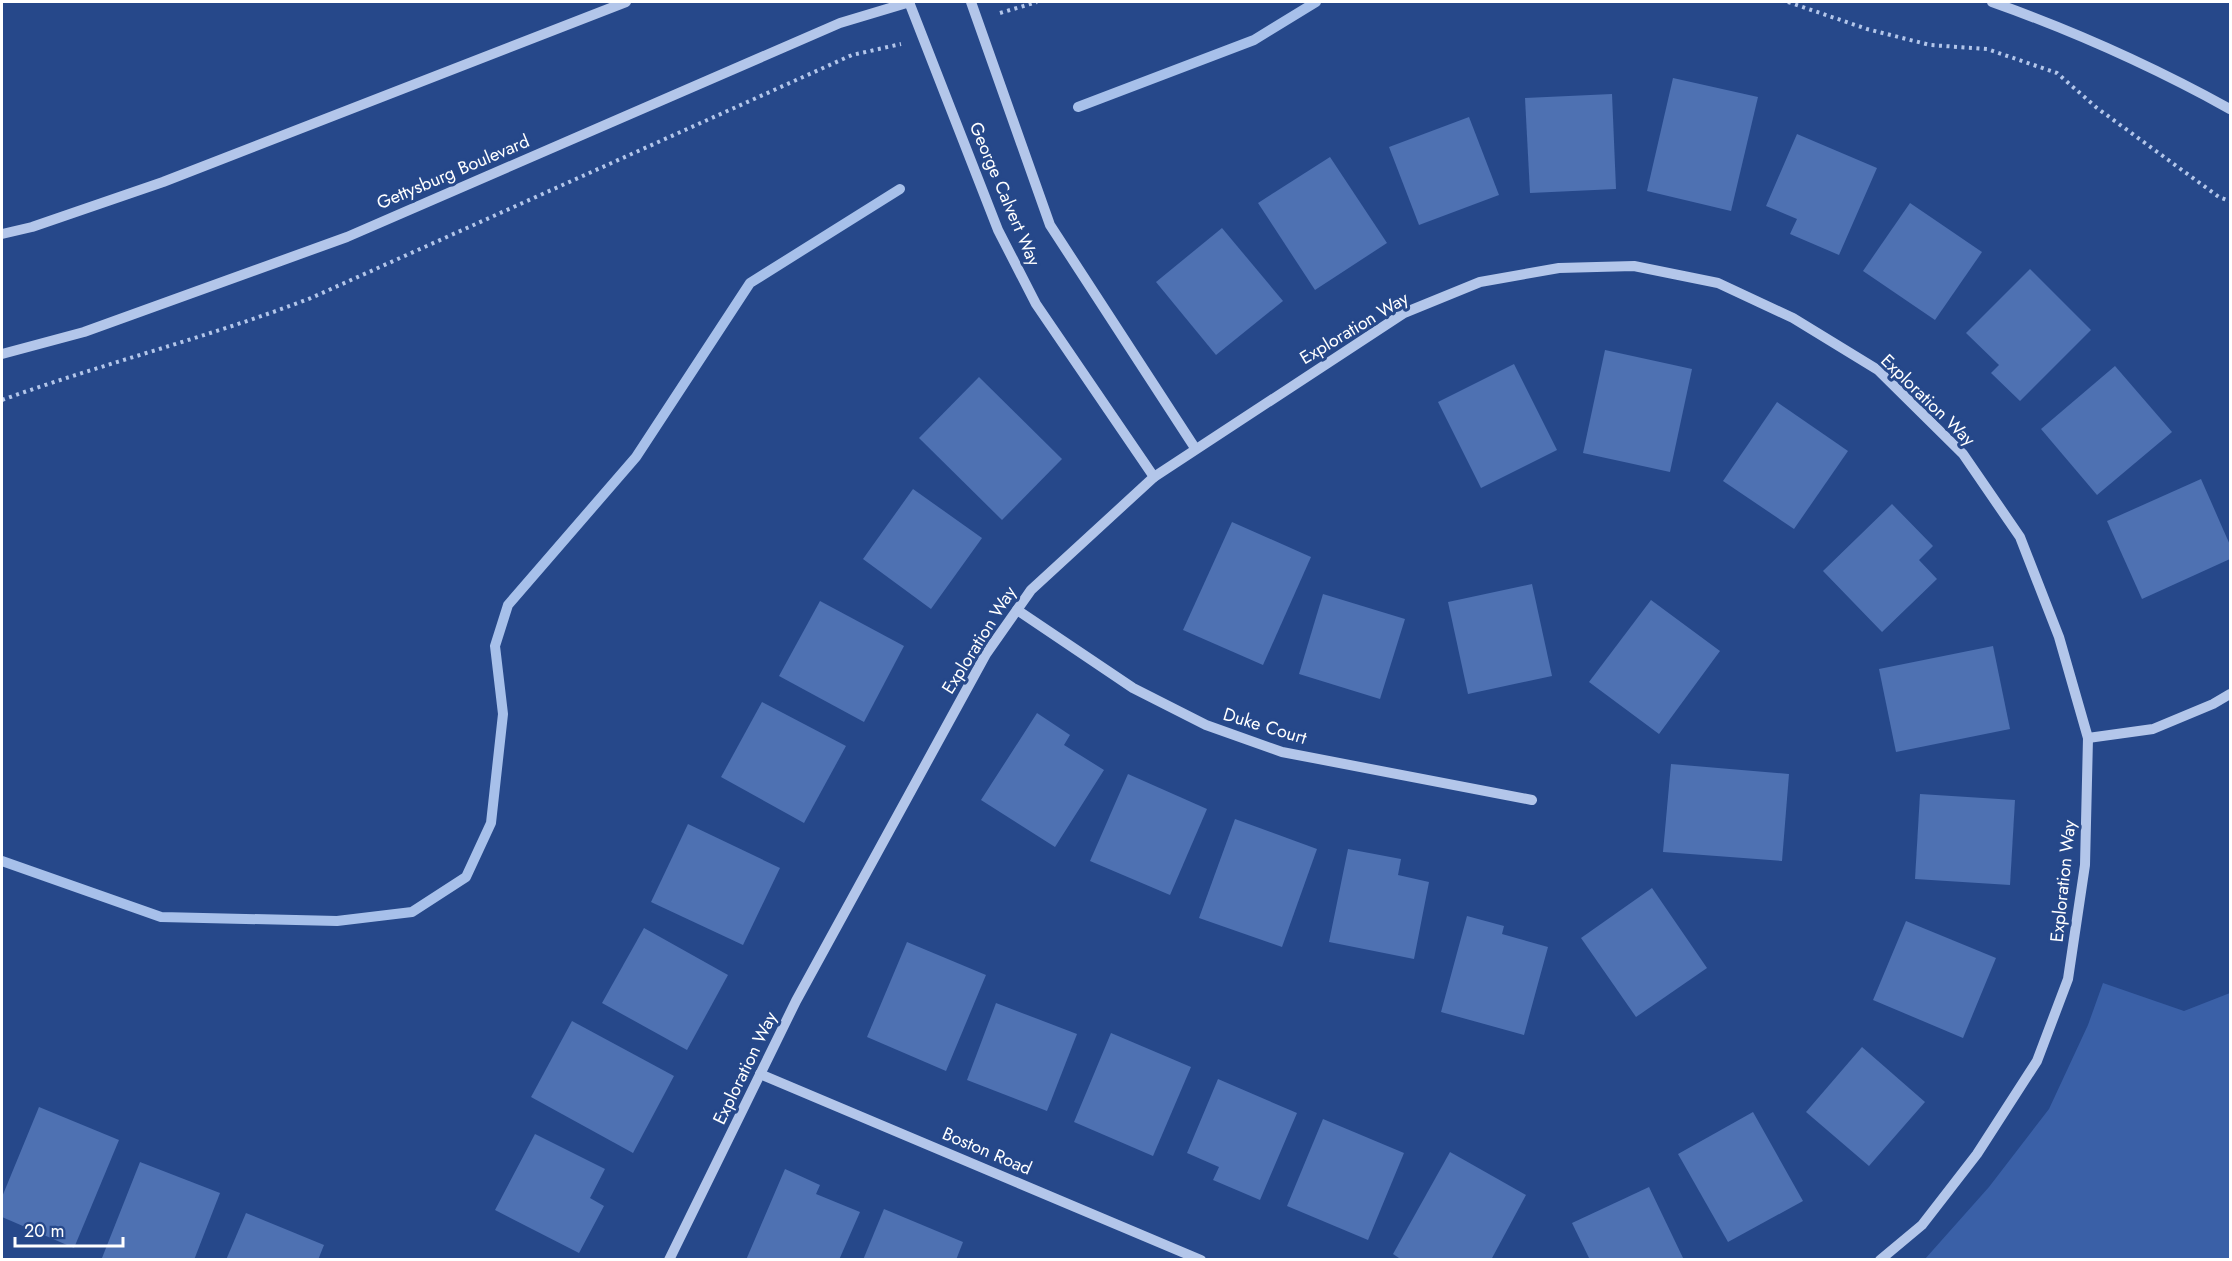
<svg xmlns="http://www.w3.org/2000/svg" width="2232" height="1261" viewBox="0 0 2232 1261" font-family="Jost,sans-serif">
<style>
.green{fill:#3a60a7}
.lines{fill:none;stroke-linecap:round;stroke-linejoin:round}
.stream{stroke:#a7c0ea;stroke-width:10}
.building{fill:#4e71b2}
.path{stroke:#b3c6ea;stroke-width:4;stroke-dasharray:3 4.5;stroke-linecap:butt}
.minor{stroke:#b3c6ea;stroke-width:10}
.labels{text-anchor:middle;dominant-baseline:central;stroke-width:6;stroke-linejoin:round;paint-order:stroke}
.street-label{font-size:18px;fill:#fff;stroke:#26488a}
</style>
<rect width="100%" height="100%" fill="#26488a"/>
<path class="green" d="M 2103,983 L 2184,1011 L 2230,993 L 2230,1259 L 1925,1259 L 1989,1187 L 2049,1109 L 2088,1025 Z"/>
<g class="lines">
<g class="stream">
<path d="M 1078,107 L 1254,40 L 1316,2"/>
<path d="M 2,861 L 161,917 L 337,921 L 412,912 L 466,877 L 491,823 L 503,714 L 495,646 L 508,605 L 636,457 L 750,283 L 900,189"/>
</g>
</g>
<g class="building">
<path d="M 1673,78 L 1758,97 L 1731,211 L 1647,191 Z"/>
<path d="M 1612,94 L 1616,189 L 1530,193 L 1525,98 Z"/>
<path d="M 1469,117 L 1499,195 L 1419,225 L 1389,147 Z"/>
<path d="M 1797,134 L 1877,168 L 1839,255 L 1790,234 L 1797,219 L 1766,206 Z"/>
<path d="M 1330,157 L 1387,243 L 1315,290 L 1258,203 Z"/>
<path d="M 1910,203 L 1982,252 L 1935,320 L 1863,271 Z"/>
<path d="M 1222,228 L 1283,301 L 1216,355 L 1156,282 Z"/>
<path d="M 2030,269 L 2091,330 L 2020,401 L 1991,373 L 1999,365 L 1966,333 Z"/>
<path d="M 1605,350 L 1692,369 L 1670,472 L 1583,453 Z"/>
<path d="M 1514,364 L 1557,450 L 1481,488 L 1438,402 Z"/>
<path d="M 2115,366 L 2172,432 L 2097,495 L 2041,429 Z"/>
<path d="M 979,377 L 1062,459 L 1002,520 L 919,438 Z"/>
<path d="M 1777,402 L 1848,451 L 1794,529 L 1723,481 Z"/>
<path d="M 2201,479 L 2230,545 L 2230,559 L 2142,599 L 2107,521 Z"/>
<path d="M 913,489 L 982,538 L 931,609 L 863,559 Z"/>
<path d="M 1892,504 L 1933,546 L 1919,560 L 1937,579 L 1882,632 L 1823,571 Z"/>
<path d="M 1232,522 L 1311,557 L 1263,665 L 1183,630 Z"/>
<path d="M 1532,584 L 1552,676 L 1468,694 L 1448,602 Z"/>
<path d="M 1323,594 L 1405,619 L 1380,699 L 1299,674 Z"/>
<path d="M 1651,600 L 1720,651 L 1659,734 L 1589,682 Z"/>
<path d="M 820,601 L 904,646 L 864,722 L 779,676 Z"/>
<path d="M 1993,646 L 2010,729 L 1896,752 L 1879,669 Z"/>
<path d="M 762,702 L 846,746 L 804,823 L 721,777 Z"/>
<path d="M 1037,713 L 1070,735 L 1064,745 L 1104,770 L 1055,847 L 981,800 Z"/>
<path d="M 1671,764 L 1789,774 L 1782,861 L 1663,852 Z"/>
<path d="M 1128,774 L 1207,809 L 1170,895 L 1090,861 Z"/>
<path d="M 1920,794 L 2015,800 L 2010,885 L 1915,879 Z"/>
<path d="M 1235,819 L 1317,849 L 1282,947 L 1199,918 Z"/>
<path d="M 688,824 L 780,868 L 743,945 L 651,902 Z"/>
<path d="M 1348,849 L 1401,859 L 1398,875 L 1429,882 L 1414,959 L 1329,942 Z"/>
<path d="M 1652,888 L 1707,968 L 1636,1017 L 1581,938 Z"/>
<path d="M 1467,916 L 1504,926 L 1502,934 L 1548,947 L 1524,1035 L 1441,1012 Z"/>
<path d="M 1906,921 L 1996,958 L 1963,1038 L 1873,1000 Z"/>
<path d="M 644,928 L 728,975 L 687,1050 L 602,1003 Z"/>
<path d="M 907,942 L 986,975 L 946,1071 L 867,1037 Z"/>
<path d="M 996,1003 L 1077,1034 L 1047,1111 L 967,1080 Z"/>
<path d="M 572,1021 L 674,1076 L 633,1153 L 531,1097 Z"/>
<path d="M 1111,1033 L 1191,1067 L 1153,1156 L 1074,1122 Z"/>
<path d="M 1862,1047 L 1925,1102 L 1869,1166 L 1806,1112 Z"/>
<path d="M 1218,1079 L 1297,1113 L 1260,1200 L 1213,1180 L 1219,1167 L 1187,1153 Z"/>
<path d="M 39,1107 L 119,1140 L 74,1248 L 2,1217 L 2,1197 Z"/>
<path d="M 1753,1112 L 1803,1201 L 1728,1242 L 1678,1154 Z"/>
<path d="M 1323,1119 L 1404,1153 L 1368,1240 L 1287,1206 Z"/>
<path d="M 535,1134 L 605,1169 L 590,1198 L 604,1206 L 579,1253 L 495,1210 Z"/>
<path d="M 1450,1152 L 1526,1195 L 1491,1260 L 1402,1260 L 1393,1254 Z"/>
<path d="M 140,1162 L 220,1193 L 194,1260 L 102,1258 Z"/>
<path d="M 785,1169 L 820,1185 L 816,1194 L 860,1212 L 839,1260 L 746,1260 Z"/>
<path d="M 1649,1187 L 1684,1260 L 1590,1260 L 1572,1223 Z"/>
<path d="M 884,1209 L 963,1242 L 956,1260 L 863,1260 Z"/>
<path d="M 246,1213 L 324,1245 L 318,1260 L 226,1260 Z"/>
</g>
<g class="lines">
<g class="path">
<path d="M 1788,2 L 1867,29 L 1930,45 L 1987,49 L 2057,73 L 2097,108 L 2219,197 L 2230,201"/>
<path d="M 1000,13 L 1037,2"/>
<path d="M 2,400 C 104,363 210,337 311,298 L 852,55 L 901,44"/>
</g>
<g class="minor">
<path d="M 909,2 L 998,230 L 1036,304 L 1154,477"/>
<path d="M 971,2 L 1050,225 L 1195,448"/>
<path d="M 1992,2 C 2074,31 2154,67 2230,109"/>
<path d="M 2,234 L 32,227 L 163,182 L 626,2"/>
<path d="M 2,354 L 84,332 L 347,237 L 840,23 L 910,2"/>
<path d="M 1017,610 L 1133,688 L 1206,725 L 1282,752 L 1532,800"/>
<path d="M 2088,738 L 2153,729 L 2213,704 L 2230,694"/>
<path d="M 760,1074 L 1201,1260"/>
<path d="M 669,1260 L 796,1001 L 986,654 L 1031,590 L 1154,477 L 1404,313 L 1480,282 L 1559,268 L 1634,266 L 1718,283 L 1793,318 L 1878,370 L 1963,454 L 2020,537 L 2059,637 L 2088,738 L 2085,865 L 2068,979 L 2037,1061 L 1977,1154 L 1922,1225 L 1880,1260"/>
</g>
</g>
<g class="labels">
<g class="street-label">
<text transform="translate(453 172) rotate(-23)">Gettysburg Boulevard</text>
<text transform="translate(1005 194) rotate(67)">George Calvert Way</text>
<text transform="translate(1354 328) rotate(-31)">Exploration Way</text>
<text transform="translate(1928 400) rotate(44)">Exploration Way</text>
<text transform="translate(979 640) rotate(-58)">Exploration Way</text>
<text transform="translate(1265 726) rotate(17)">Duke Court</text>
<text transform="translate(2063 881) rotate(-84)">Exploration Way</text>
<text transform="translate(745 1068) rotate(-64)">Exploration Way</text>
<text transform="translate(987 1151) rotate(23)">Boston Road</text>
</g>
</g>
<rect width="2232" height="1261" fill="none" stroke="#ffffff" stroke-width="6"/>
<path d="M15 1237v9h108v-9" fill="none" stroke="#ffffff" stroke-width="3"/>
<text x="24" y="1237" font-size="18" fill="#ffffff" stroke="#26488a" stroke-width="4.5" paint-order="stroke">20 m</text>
</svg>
